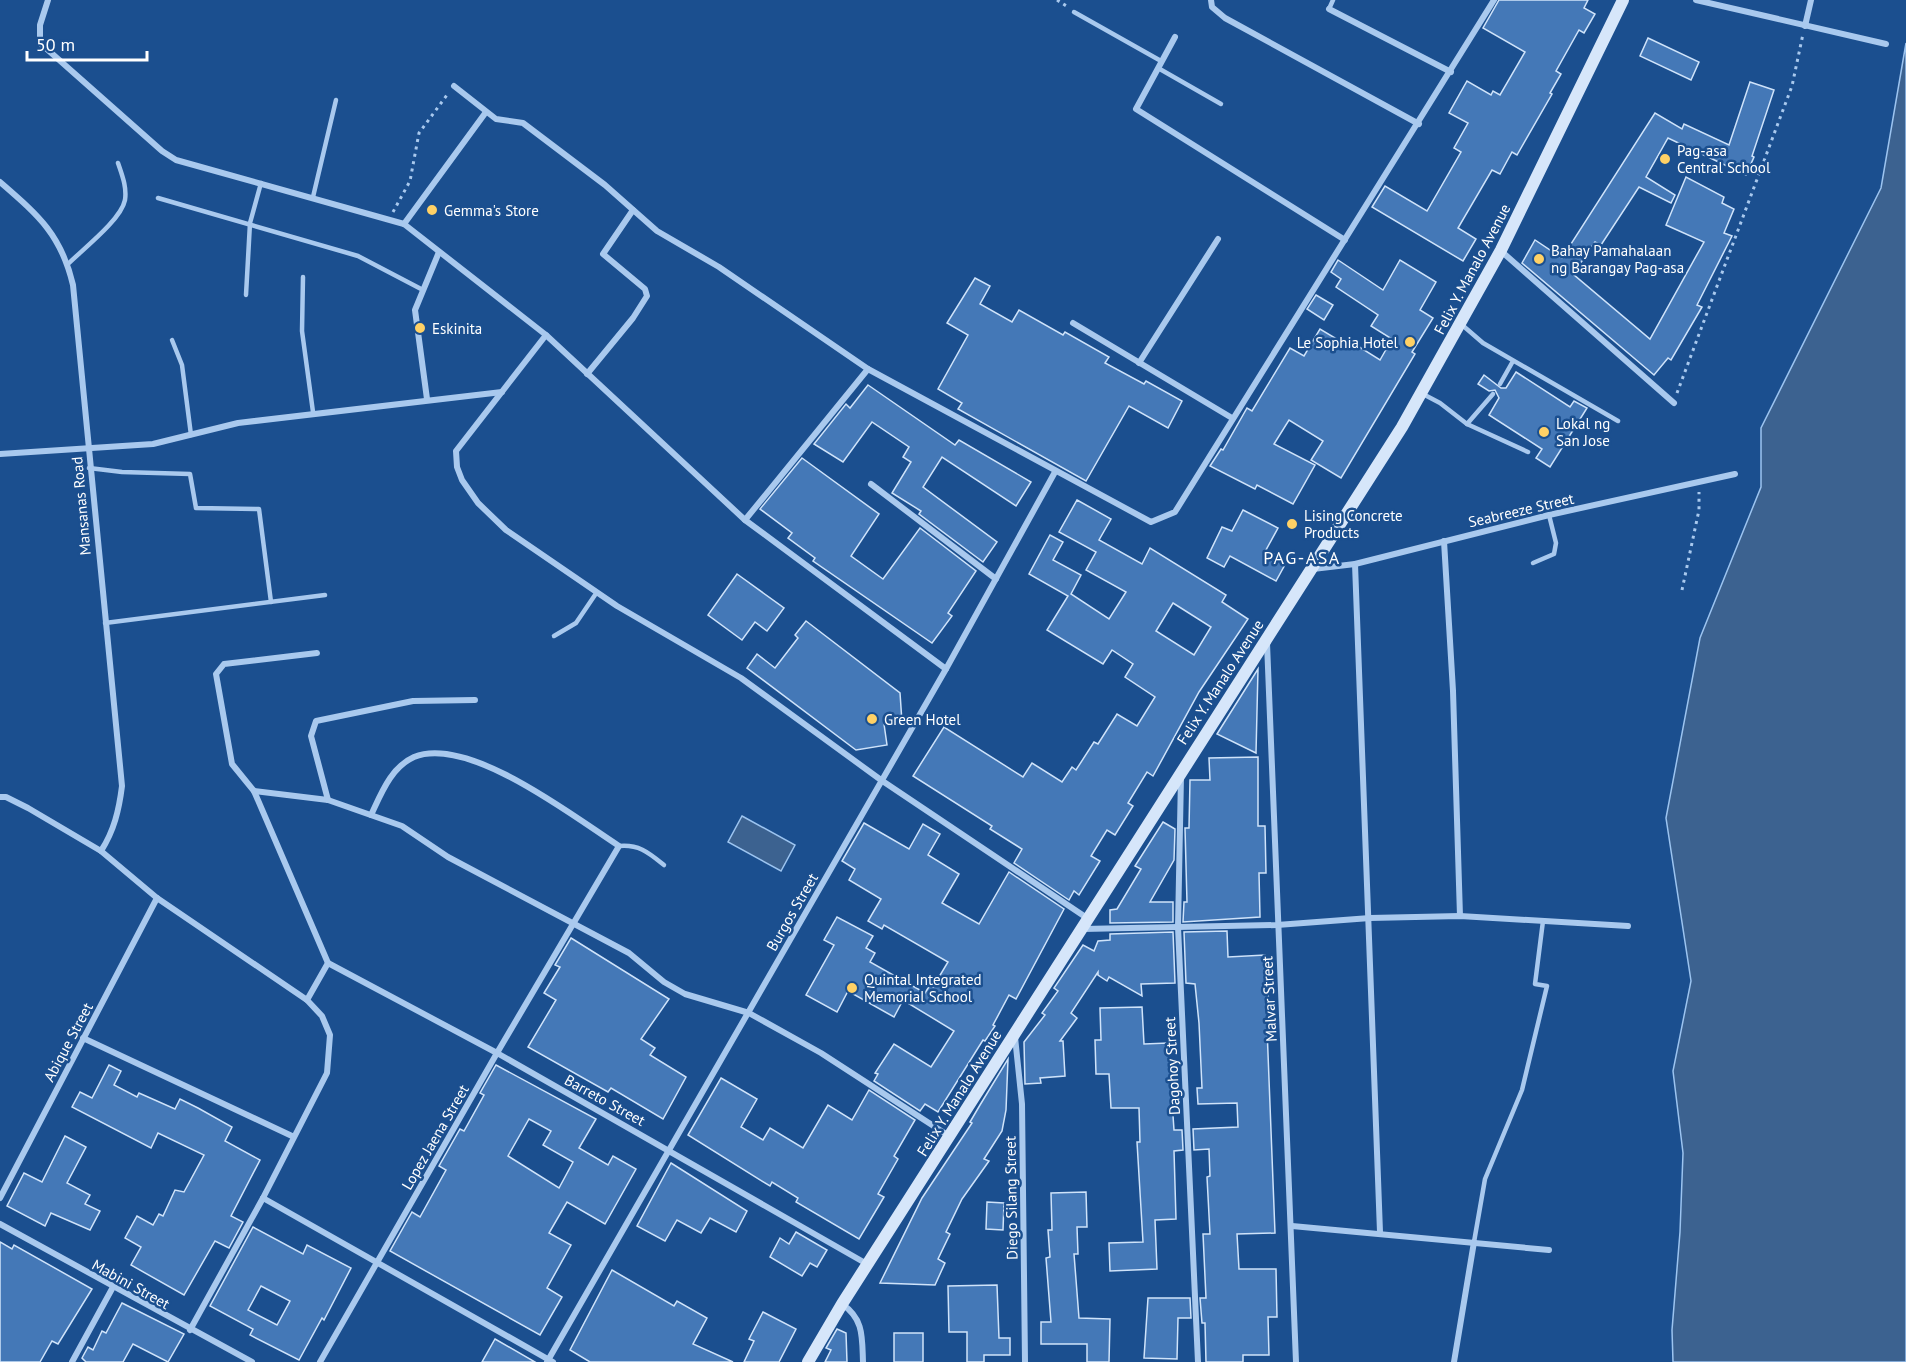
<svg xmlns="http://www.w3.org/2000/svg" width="1906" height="1362" viewBox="0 0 1906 1362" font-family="'PT Sans',sans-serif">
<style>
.water{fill:#3c6290;stroke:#9cc4f0;stroke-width:1.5}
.building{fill:#4478b7;stroke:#cfe3fa;stroke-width:1.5;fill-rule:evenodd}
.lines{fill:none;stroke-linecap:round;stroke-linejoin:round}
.path{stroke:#a9c9ee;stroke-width:3;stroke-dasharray:3 4.5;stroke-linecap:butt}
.service{stroke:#a9c9ee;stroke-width:4.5}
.minor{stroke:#a9c9ee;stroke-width:6}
.secondary{stroke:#d6e6fa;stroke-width:12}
.poi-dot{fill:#ffd166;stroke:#1b4f8f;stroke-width:2}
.labels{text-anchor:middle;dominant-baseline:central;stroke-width:5;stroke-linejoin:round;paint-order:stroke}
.poi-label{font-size:15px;fill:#fff;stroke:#1b4f8f;text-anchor:start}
.street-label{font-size:15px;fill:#fff;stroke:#1b4f8f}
.quarter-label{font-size:18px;letter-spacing:1.5px;fill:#fff;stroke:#1b4f8f}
</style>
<rect width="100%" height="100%" fill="#1b4f8f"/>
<g class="water">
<path d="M 1906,43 L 1906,1362 L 1673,1362 L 1672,1330 L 1680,1232 L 1683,1153 L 1673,1071 L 1691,981 L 1666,818 L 1700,638 L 1761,487 L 1761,428 L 1881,188 Z"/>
<path d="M 742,816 L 795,845 L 781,871 L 728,842 Z"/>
</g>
<g class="building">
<path d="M 1499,0 L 1588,0 L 1584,8 L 1595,14 L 1584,33 L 1579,30 L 1556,71 L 1561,74 L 1550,93 L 1552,94 L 1517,155 L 1512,152 L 1500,174 L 1492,170 L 1458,228 L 1476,239 L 1463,261 L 1372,207 L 1385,186 L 1427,211 L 1461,152 L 1454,148 L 1468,123 L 1449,113 L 1467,81 L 1491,95 L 1493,91 L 1500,95 L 1525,52 L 1483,28 Z"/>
<path d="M 1648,38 L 1699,62 L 1691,80 L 1640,56 Z"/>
<path d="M 1750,82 L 1774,90 L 1752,156 L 1754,157 L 1746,175 L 1668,138 L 1646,177 L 1675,195 L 1671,203 L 1639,187 L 1601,245 L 1595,242 L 1573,274 L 1650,339 L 1704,242 L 1666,225 L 1686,177 L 1724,197 L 1722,203 L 1734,209 L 1724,233 L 1732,236 L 1697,305 L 1702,307 L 1671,360 L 1668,358 L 1654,375 L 1522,263 L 1535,240 L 1562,258 L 1655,113 L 1682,129 L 1684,124 L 1729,145 Z"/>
<path d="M 1338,260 L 1383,290 L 1400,260 L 1436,282 L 1420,310 L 1433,318 L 1412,352 L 1415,354 L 1341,478 L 1311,460 L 1323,441 L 1289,420 L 1274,444 L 1315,465 L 1293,504 L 1257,485 L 1255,489 L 1210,466 L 1221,449 L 1223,450 L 1247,408 L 1252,411 L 1290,348 L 1304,356 L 1320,329 L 1350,347 L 1353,343 L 1380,360 L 1392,339 L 1371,326 L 1378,315 L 1336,287 L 1341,279 L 1331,272 Z"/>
<path d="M 975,278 L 990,286 L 980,304 L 1012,322 L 1019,310 L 1063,335 L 1065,332 L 1109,357 L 1105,363 L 1144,384 L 1146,381 L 1182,401 L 1168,428 L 1129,406 L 1086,481 L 958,409 L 962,403 L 938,389 L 968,335 L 947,323 Z"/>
<path d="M 1316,295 L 1333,305 L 1324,320 L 1307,309 Z"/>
<path d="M 1516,372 L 1570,407 L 1574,401 L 1587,408 L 1550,467 L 1536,458 L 1542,449 L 1489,415 L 1499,398 L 1495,390 L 1489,391 L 1478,384 L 1484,375 L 1501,388 L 1506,388 Z"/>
<path d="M 868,385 L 955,445 L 959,440 L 1031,482 L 1016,506 L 942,457 L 923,487 L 997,542 L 983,562 L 919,514 L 921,511 L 892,493 L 911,462 L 903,457 L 909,447 L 872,422 L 843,462 L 814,444 L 846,404 L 850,408 Z"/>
<path d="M 802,458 L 879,514 L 851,556 L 883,579 L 920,528 L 976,571 L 948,613 L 952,616 L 932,643 L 813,561 L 815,558 L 788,538 L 792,533 L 760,509 Z"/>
<path d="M 1077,500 L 1111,519 L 1099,540 L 1142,564 L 1150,548 L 1226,595 L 1222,602 L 1248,619 L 1199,692 L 1153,776 L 1147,772 L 1128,803 L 1133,806 L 1115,835 L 1107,830 L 1091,856 L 1100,861 L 1079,895 L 1074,891 L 1069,900 L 1014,863 L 1022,849 L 990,829 L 992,826 L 913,776 L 944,727 L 1023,777 L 1032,763 L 1062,782 L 1072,767 L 1076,770 L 1094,742 L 1098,744 L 1117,714 L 1137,726 L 1155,697 L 1125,677 L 1133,664 L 1112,650 L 1103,664 L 1047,630 L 1068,596 L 1029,574 L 1050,535 L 1063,542 L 1053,560 L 1081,575 L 1071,594 L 1109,619 L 1126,592 L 1086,570 L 1096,552 L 1059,532 ZM 1173,603 L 1211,627 L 1194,655 L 1156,631 Z"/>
<path d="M 1243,510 L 1278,528 L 1266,550 L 1287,561 L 1276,581 L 1230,556 L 1224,567 L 1207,558 L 1222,527 L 1232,531 Z"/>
<path d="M 737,574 L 784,608 L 767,631 L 755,622 L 742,640 L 708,615 Z"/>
<path d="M 806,621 L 900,693 L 902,722 L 884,724 L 887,745 L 856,750 L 747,668 L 757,654 L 775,668 L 798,638 L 795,635 Z"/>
<path d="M 1258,669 L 1256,753 L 1217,734 Z"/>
<path d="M 1258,757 L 1258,826 L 1265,826 L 1266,873 L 1259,873 L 1260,917 L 1183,922 L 1184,902 L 1187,902 L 1185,828 L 1189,828 L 1190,780 L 1210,780 L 1209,758 Z"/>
<path d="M 1163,822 L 1175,829 L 1174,860 L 1150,902 L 1173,902 L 1173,922 L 1110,923 L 1110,910 L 1117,909 L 1141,869 L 1135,866 Z"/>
<path d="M 864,823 L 909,849 L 923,824 L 940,834 L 928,855 L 959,874 L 942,903 L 979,924 L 1009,872 L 1064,909 L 1016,999 L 1009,995 L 993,1025 L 995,1026 L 985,1041 L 983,1040 L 938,1112 L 925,1104 L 920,1111 L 874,1081 L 878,1074 L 875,1073 L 894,1044 L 931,1067 L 954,1031 L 903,1000 L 894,1017 L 848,991 L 837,1012 L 806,995 L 834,945 L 824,940 L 837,917 L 873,936 L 866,948 L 875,953 L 870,962 L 925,993 L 930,985 L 933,987 L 948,962 L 884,925 L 882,929 L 868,921 L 881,899 L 849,880 L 855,869 L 842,861 Z"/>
<path d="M 1227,931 L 1228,957 L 1265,955 L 1269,1005 L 1267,1028 L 1275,1233 L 1237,1234 L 1239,1269 L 1276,1269 L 1277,1317 L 1268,1317 L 1269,1355 L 1243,1355 L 1243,1362 L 1206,1362 L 1205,1323 L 1202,1323 L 1200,1298 L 1206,1298 L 1203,1234 L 1210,1234 L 1207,1177 L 1210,1176 L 1209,1149 L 1194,1150 L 1193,1129 L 1238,1127 L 1237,1103 L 1198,1104 L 1197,1088 L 1202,1088 L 1199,1023 L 1195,984 L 1186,983 L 1184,932 Z"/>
<path d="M 1173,932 L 1175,983 L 1141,984 L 1142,996 L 1109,977 L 1107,981 L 1098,975 L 1098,972 L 1071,1013 L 1077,1018 L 1060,1041 L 1063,1041 L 1065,1076 L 1040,1078 L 1041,1083 L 1025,1084 L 1024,1042 L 1045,1015 L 1042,1013 L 1058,991 L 1054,988 L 1083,945 L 1094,951 L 1098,941 L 1110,940 L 1110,934 Z"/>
<path d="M 571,938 L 669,999 L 641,1039 L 655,1048 L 650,1055 L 686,1077 L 663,1119 L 611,1088 L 608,1092 L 528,1047 L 556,1000 L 544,993 L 560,967 L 555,965 Z"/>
<path d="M 1142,1007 L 1144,1044 L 1168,1043 L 1174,1130 L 1182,1130 L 1183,1150 L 1174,1151 L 1176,1219 L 1155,1220 L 1157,1269 L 1110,1271 L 1109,1243 L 1143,1242 L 1137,1142 L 1140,1142 L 1139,1108 L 1111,1108 L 1109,1074 L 1096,1074 L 1095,1040 L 1101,1040 L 1100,1008 Z"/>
<path d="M 1008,1059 L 1006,1110 L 1002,1131 L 984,1159 L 989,1161 L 962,1199 L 946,1232 L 950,1234 L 938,1259 L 945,1263 L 935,1285 L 880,1283 L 922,1198 L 972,1123 L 970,1122 L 980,1105 Z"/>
<path d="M 109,1065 L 121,1071 L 114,1085 L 137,1097 L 139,1093 L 175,1109 L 180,1099 L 198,1108 L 232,1127 L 225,1141 L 260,1160 L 231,1216 L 243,1222 L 229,1248 L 215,1241 L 184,1295 L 131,1265 L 141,1247 L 125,1238 L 137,1216 L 153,1225 L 159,1214 L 163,1216 L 175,1190 L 184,1192 L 204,1155 L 158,1133 L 151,1148 L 72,1107 L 80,1092 L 92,1098 Z"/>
<path d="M 496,1065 L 596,1119 L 579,1148 L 608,1165 L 613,1156 L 636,1169 L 605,1224 L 567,1202 L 549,1233 L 571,1245 L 547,1288 L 562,1297 L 540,1335 L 390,1251 L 412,1212 L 420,1217 L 446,1170 L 439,1166 L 460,1129 L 464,1131 L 484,1095 L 480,1093 ZM 529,1119 L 551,1131 L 543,1145 L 573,1162 L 559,1188 L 508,1156 Z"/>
<path d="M 721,1078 L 757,1099 L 741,1127 L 763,1140 L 770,1128 L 803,1148 L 828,1105 L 852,1120 L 869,1090 L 915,1120 L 894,1156 L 898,1159 L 878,1194 L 884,1197 L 859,1239 L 796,1202 L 798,1198 L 772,1182 L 770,1186 L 688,1135 Z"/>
<path d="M 65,1136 L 86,1147 L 67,1183 L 90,1195 L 85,1204 L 100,1211 L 90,1230 L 51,1213 L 45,1226 L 7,1206 L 24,1173 L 42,1182 Z"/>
<path d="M 671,1163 L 747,1211 L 736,1232 L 710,1218 L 701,1233 L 677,1220 L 665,1241 L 637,1226 Z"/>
<path d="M 1086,1192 L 1087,1227 L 1077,1227 L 1078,1254 L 1074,1254 L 1079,1318 L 1110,1319 L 1109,1362 L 1087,1362 L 1087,1344 L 1041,1344 L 1041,1322 L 1051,1322 L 1046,1258 L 1050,1257 L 1048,1230 L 1052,1230 L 1051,1193 Z"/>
<path d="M 987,1202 L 1004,1203 L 1003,1230 L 986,1229 Z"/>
<path d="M 253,1227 L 303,1254 L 307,1245 L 351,1268 L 324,1320 L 322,1318 L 299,1360 L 250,1335 L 253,1329 L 210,1306 ZM 261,1286 L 290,1301 L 277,1325 L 248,1310 Z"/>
<path d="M 796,1232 L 827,1250 L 817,1267 L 810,1263 L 802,1276 L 770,1257 L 780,1238 L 789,1244 Z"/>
<path d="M 0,1242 L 12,1249 L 14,1245 L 92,1289 L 58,1344 L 52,1341 L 40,1362 L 0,1362 Z"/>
<path d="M 612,1270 L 674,1306 L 677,1301 L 707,1318 L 693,1344 L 733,1362 L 590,1362 L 570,1350 Z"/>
<path d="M 997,1285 L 999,1338 L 1010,1338 L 1010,1355 L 984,1355 L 984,1362 L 967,1362 L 967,1332 L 949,1332 L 948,1286 Z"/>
<path d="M 1148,1298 L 1190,1298 L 1191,1318 L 1178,1318 L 1177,1359 L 1144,1358 Z"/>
<path d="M 122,1303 L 184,1334 L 168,1362 L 133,1344 L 123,1362 L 86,1362 L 82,1358 L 88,1347 L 93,1350 L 102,1331 L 106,1333 Z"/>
<path d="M 763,1312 L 796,1329 L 779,1362 L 744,1362 L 754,1341 L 749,1339 Z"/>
<path d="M 837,1329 L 846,1333 L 847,1362 L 825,1362 L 831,1350 L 826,1348 Z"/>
<rect x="894" y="1333" width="29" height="29"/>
<path d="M 495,1339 L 535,1362 L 482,1362 Z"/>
</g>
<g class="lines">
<g class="path">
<path d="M 1057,0 L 1068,7"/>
<path d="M 393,212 L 410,181 L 419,133 L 447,95"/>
<path d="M 1677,393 L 1792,86 L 1803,34"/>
<path d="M 1682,590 L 1699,510 L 1699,492"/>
</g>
<g class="service">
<path d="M 1329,9 L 1333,0"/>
<path d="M 1074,12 L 1161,61"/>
<path d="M 1158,68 L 1221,104"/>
<path d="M 313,197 L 336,100"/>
<path d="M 158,198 L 358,256 L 423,290"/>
<path d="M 68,264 C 83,249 121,220 125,200 C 127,187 122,175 118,163"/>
<path d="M 303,277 L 302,331 L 313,412"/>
<path d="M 246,295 L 250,223 L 261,183"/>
<path d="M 1461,324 L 1483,343 L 1618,421"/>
<path d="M 172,340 L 182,365 L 191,435"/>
<path d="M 1500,384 L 1513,361"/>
<path d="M 1421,393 L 1440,403 L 1467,424 L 1528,452"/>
<path d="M 1467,424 L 1493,394"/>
<path d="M 89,468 L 122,472 L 190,474 L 196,508 L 259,509 L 271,602"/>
<path d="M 1533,563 L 1554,554 L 1556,543 L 1549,515"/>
<path d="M 105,623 L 325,595"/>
<path d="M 554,636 L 576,623 L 597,592"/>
<path d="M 619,846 C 639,844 649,853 664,865"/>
<path d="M 1474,1242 L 1485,1179 L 1522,1090 L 1547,986 L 1535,984 L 1543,921"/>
</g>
<g class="minor">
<path d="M 48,0 L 40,25 L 40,43 L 162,151 L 176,160 L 404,224 L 546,335 L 745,520 L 946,669"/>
<path d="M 1211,0 L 1212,7 L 1225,18 L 1419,124"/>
<path d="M 1696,0 L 1886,44"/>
<path d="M 1329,9 L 1451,72"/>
<path d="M 1805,26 L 1811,0"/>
<path d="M 1175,37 L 1136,109 L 1345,240"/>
<path d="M 454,86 L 496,119 L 523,123 L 605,185 L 657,231 L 719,267 L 868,369 L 1151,522 L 1175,512 L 1494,0"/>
<path d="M 0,182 C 38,215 61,234 73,285 L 122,786 C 119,810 114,831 101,851"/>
<path d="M 404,224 L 486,112"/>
<path d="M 1501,251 L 1674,403"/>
<path d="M 1073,323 L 1232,418"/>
<path d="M 546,335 L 456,451 L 457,467 L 462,480 L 478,503 L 506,530 L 617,606 L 741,678 L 881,780 L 1087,918"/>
<path d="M 1139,363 L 1218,239"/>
<path d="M 587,374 L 633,318 L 647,296 L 645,289 L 603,254 L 633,210"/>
<path d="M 427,399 L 415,310 L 439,252"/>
<path d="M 0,454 L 153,444 L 238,423 L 502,392"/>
<path d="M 871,484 L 996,579"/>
<path d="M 745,520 L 868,369"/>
<path d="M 1444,541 L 1453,691 L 1460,916"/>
<path d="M 1355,564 L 1380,1232"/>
<path d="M 1313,569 L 1355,564 L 1549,515 L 1735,474"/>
<path d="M 1267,643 L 1296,1362"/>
<path d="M 317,653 L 224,664 L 216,674 L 232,764 L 254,791 L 328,963"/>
<path d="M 1181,776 L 1178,927 L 1198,1362"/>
<path d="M 254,791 L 328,800 L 402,826 L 448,857 L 629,953 L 664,982 L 685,994 L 749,1013 L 821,1053 L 949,1136"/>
<path d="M 0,797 L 6,797 L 28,808 L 101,851 L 157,898 L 307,1000 L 322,1016 L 330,1035 L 327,1073 L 263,1198 L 190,1330"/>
<path d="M 328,800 L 311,736 L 316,721 L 413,701 L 475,700"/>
<path d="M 1083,929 L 1277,925 L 1370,918 L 1460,916 L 1628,926"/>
<path d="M 328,963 L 497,1053 L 867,1264"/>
<path d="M 307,1000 L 328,963"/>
<path d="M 1015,1037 L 1022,1104 L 1025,1362"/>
<path d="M 83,1038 L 292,1136"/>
<path d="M 0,1198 L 157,898"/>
<path d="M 263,1198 L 553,1362"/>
<path d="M 0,1224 L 252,1362"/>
<path d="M 1292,1226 L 1549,1250"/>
<path d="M 842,1304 C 864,1319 862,1337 863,1362"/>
<path d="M 72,1362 L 113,1287"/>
<path d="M 320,1362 L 497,1053 L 619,846 C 574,817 469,735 414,757 C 391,767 381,794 371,815"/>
<path d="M 547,1362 L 946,669 L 1055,472"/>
<path d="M 1454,1362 L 1474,1242"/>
</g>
<path class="secondary" d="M 808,1362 L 842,1304 L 1402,427 L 1501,250 L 1623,0"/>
</g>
<g class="poi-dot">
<circle cx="1665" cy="159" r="6"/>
<circle cx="432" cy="210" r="6"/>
<circle cx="1539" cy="259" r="6"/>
<circle cx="420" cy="328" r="6"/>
<circle cx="1410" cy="342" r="6"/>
<circle cx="1544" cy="432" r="6"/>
<circle cx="1292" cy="524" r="6"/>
<circle cx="872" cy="719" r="6"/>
<circle cx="852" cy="988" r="6"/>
</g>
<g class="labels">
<g class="poi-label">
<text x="1677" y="150">Pag-asa<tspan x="1677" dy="17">Central School</tspan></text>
<text x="444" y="210">Gemma's Store</text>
<text x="1551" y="250">Bahay Pamahalaan<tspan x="1551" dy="17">ng Barangay Pag-asa</tspan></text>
<text x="432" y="328">Eskinita</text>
<text x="1398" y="342" text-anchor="end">Le Sophia Hotel</text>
<text x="1556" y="423">Lokal ng<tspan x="1556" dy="17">San Jose</tspan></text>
<text x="1304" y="515">Lising Concrete<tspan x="1304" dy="17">Products</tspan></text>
<text x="884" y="719">Green Hotel</text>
<text x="864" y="979">Quintal Integrated<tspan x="864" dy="17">Memorial School</tspan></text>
</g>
<g class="street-label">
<text transform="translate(1472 269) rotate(-62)">Felix Y. Manalo Avenue</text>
<text transform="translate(81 506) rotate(-95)">Mansanas Road</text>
<text transform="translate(1521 510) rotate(-13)">Seabreeze Street</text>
<text transform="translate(1220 682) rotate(-57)">Felix Y. Manalo Avenue</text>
<text transform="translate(792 912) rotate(-60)">Burgos Street</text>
<text transform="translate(1269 999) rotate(-93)">Malvar Street</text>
<text transform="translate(68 1042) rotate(-62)">Abique Street</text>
<text transform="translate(1172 1066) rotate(-93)">Dagohoy Street</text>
<text transform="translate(959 1093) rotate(-58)">Felix Y. Manalo Avenue</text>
<text transform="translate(605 1100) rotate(29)">Barreto Street</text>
<text transform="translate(435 1137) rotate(-60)">Lopez Jaena Street</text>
<text transform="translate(1011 1198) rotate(-91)">Diego Silang Street</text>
<text transform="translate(131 1284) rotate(29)">Mabini Street</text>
</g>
<g class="quarter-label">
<text x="1302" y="557">PAG-ASA</text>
</g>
</g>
<path d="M27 51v9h120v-9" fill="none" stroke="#ffffff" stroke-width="3"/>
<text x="36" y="51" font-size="18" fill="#ffffff" stroke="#1b4f8f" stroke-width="4.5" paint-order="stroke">50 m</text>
</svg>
